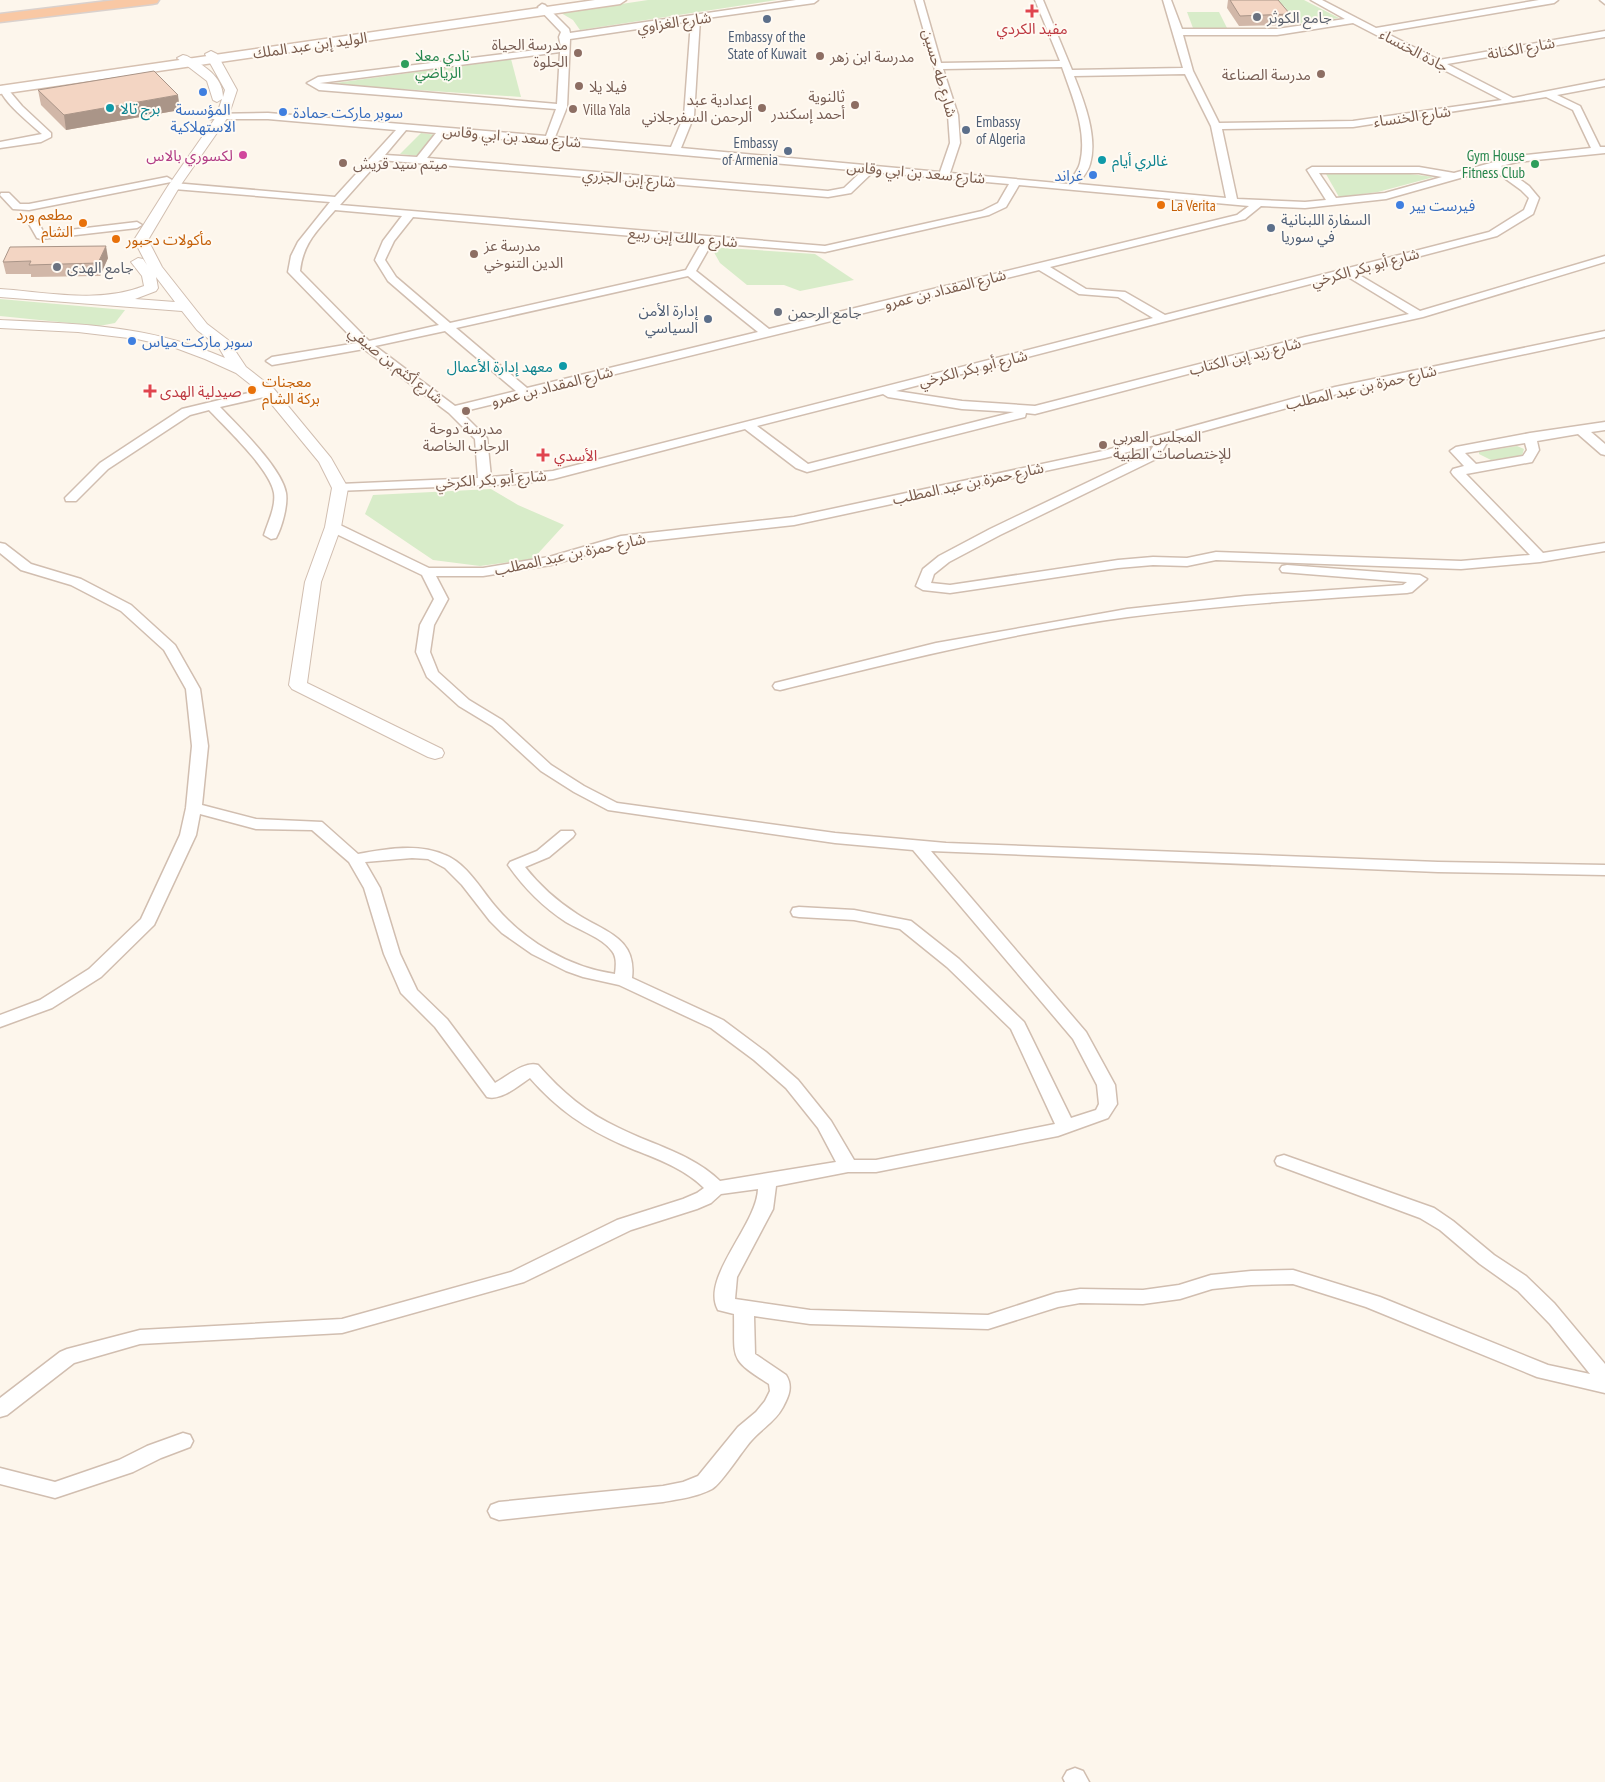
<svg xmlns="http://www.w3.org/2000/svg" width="1605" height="1782" viewBox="0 0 1605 1782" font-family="'PT Sans Narrow','Noto Sans Arabic',sans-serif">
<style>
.green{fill:#d8ecc9}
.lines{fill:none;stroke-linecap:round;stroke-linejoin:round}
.minor-casing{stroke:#d1beb0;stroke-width:3}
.tertiary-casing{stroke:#d1beb0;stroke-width:2}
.secondary-casing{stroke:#d6c0b0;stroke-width:3}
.trunk-casing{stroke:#dad1cd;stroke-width:3}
.minor{fill:#fff;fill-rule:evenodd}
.tertiary{fill:#fff;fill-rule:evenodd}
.secondary{fill:#fff;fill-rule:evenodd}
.trunk{fill:#f9c8a4;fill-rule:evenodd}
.wall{fill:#d1b7a8}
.shaded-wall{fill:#aa9588}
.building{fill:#f3d5c3;stroke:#aa9588}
.health-dot{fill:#e0444e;stroke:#fffaf3;stroke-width:2}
.worship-dot{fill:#6b7280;stroke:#fffaf3;stroke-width:2}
.service-dot{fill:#5c6f8a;stroke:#fffaf3;stroke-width:2}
.education-dot{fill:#8d6e63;stroke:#fffaf3;stroke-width:2}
.leisure-dot{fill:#2e9e5b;stroke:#fffaf3;stroke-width:2}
.shop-dot{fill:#3f7fe0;stroke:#fffaf3;stroke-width:2}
.culture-dot{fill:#0f9aa8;stroke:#fffaf3;stroke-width:2}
.hotel-dot{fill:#d1479c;stroke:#fffaf3;stroke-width:2}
.food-dot{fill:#e8710a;stroke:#fffaf3;stroke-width:2}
.labels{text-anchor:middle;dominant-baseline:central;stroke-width:4;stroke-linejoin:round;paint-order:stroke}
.far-worship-label{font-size:15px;fill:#5b616d;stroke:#fffaf3;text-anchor:start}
.far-street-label{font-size:15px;fill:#7a5c4d;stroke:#fffaf3}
.far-health-label{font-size:15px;fill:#be3a42;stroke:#fffaf3;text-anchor:start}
.far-service-label{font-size:15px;fill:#4e5e75;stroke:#fffaf3;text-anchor:start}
.far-education-label{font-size:15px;fill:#785e54;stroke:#fffaf3;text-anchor:start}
.far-leisure-label{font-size:15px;fill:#27864d;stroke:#fffaf3;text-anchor:start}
.far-culture-label{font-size:15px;fill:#0d838f;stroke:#fffaf3;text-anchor:start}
.far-shop-label{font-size:15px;fill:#366cbe;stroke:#fffaf3;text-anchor:start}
.far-hotel-label{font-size:15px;fill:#b23c85;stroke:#fffaf3;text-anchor:end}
.far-food-label{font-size:15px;fill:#c56008;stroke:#fffaf3;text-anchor:start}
</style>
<rect width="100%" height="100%" fill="#fdf6ec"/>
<g class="green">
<path d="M 648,0 L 777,0 L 580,30 L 573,20 L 561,13 Z"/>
<path d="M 1245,0 L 1304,0 L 1339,18 L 1297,24 L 1284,6 Z"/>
<path d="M 1187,12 L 1219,12 L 1227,28 L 1193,28 Z"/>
<path d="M 511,59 L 521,97 L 328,84 Z"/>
<path d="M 421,133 L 437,135 L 419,156 L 400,154 Z"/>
<path d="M 1326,174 L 1410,174 L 1434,177 L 1378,192 L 1339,197 Z"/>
<path d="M 711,247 L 815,254 L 854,280 L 800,291 L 784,285 L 747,285 L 720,263 Z"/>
<path d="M 0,299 L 125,310 L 115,323 L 99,326 L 0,316 Z"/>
<path d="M 1517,446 L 1524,449 L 1522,456 L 1491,460 L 1479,454 L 1479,452 Z"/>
<path d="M 491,489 L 518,505 L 564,525 L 533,559 L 480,566 L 433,560 L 365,514 L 373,495 Z"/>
</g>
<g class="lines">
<defs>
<g id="minor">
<path d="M 796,0 L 818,0 L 814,3 L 700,19 L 694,116 L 681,148 L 940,172 L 950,143 L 948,115 L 915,0 L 923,0 L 941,63 L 1060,61 L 1035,0 L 1043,0 L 1072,70 L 1183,68 L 1163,0 L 1171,0 L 1182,29 L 1277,29 L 1345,19 L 1311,0 L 1322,0 L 1376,28 L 1539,0 L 1558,0 L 1554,3 L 1384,32 L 1439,60 L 1605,31 L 1605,37 L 1447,64 L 1513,98 L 1605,80 L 1605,86 L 1557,95 L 1580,106 L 1600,147 L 1605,147 L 1605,153 L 1517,162 L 1501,166 L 1529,186 L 1539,198 L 1533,214 L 1497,236 L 1356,273 L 1420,311 L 1605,256 L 1605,262 L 1423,317 L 1306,343 L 1035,414 L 1026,413 L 1025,417 L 807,472 L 796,468 L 745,429 L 553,479 L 516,484 L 335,491 L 334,488 L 335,485 L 340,484 L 478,478 L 475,439 L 449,413 L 364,349 L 272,365 L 266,361 L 272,357 L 357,343 L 288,272 L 291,256 L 298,242 L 330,202 L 174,189 L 169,186 L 174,183 L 335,197 L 396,130 L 268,119 L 211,119 L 208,118 L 208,114 L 268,113 L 546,136 L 556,109 L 319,90 L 307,83 L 318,77 L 561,47 L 559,37 L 561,32 L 539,9 L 538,7 L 542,4 L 545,5 L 569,29 L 570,33 ZM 691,21 L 684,116 L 671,147 L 555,137 L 567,107 L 570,39 ZM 1353,23 L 1502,100 L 1353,121 L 1219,123 L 1193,71 L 1183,35 L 1277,35 ZM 560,52 L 557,104 L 319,83 L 320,83 ZM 1062,67 C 1072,96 1088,132 1080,163 C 1078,171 1072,177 1068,184 L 950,173 L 960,143 L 958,115 L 943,69 ZM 1185,74 L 1211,126 L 1226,198 L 1078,184 C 1082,178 1088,172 1090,164 C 1098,137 1084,101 1074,76 ZM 1546,97 L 1573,110 L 1591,148 L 1516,156 L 1454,173 L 1419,167 L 1312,167 L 1307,170 L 1326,200 L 1305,202 L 1237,199 L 1222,129 L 1353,127 ZM 406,130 L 436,133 L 417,157 L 385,155 ZM 446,134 L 862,171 L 844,188 L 828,191 L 427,158 ZM 380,160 L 828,197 L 851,193 L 873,172 L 1009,184 L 998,203 L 982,211 L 825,246 L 340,205 ZM 1492,169 L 1521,190 L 1529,198 L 1524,210 L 1489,232 L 1165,315 L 1125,292 L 1086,289 L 1050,267 L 1245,219 L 1261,206 L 1305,208 L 1386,199 ZM 1319,173 L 1419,173 L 1442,177 L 1385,193 L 1336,198 ZM 1019,185 L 1249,206 L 1237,215 L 769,329 L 696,271 L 712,243 L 825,252 L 989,215 L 1006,207 ZM 335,210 L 402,216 L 383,241 L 375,260 L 388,281 L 439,325 L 369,341 L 300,271 C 303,243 317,231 335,210 ZM 413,217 L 702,242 L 686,270 L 450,323 L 396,277 L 385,260 L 394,241 ZM 1039,270 L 1079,294 L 1118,297 L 1153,318 L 553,471 L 491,477 L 487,438 L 461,412 ZM 1345,275 L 1409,314 L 1305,337 L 1035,406 L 962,401 L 896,391 ZM 688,276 L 758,332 L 527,388 L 456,328 ZM 445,331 L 516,391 L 455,406 L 375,346 ZM 883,394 L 888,397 L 962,409 L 1014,412 L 808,464 L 757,426 Z"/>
<path d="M 1600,0 L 1605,0 L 1605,4 Z"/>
<path d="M 3,86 L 6,87 L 22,106 L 51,133 L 51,137 L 41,142 L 0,148 L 0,142 L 42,134 C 32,125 0,100 0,87 Z"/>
<path d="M 167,177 L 172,180 L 171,182 L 29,210 L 13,209 L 0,195 L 1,193 L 9,193 L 20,204 L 29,204 Z"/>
<path d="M 34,221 L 38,222 L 44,233 L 137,222 L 142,225 L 137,228 L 41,239 L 37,238 L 29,224 Z"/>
<path d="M 1605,331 L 1605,337 L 1337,394 L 1168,441 L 1158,458 L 1000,535 L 949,562 L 934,574 L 931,583 L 950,585 L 1118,560 L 1153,557 L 1187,558 L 1216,552 L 1461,561 L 1530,555 L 1453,475 L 1451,472 L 1453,469 L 1464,466 L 1450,451 L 1456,447 L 1530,433 L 1605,422 L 1605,430 L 1591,432 L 1605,444 L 1605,455 L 1601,454 L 1578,434 L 1537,441 L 1539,450 L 1532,462 L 1466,474 L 1543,553 L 1605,543 L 1605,551 L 1540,562 L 1461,569 L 1216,560 L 1187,566 L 1153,565 L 1118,568 L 950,593 L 923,590 L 916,586 L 923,569 L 939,556 L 990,529 L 1149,453 L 1154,445 L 1105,458 L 794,525 L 622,544 L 551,565 L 483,576 L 436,576 L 448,599 L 434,625 L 430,652 L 438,672 L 469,700 L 502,720 L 551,765 L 584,786 L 617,803 L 835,833 L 946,843 L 1438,862 L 1605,865 L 1605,875 L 1438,872 L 931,851 L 1086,1032 L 1115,1085 L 1117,1104 L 1108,1118 L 1058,1136 L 876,1172 L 848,1172 L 776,1186 L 773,1209 L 737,1277 L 735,1299 L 810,1310 L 988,1315 L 1056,1293 L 1080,1289 L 1143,1290 L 1179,1285 L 1211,1275 L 1251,1271 L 1293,1270 L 1380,1297 L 1548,1365 L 1590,1374 L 1550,1324 L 1518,1291 L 1480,1264 L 1440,1230 L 1420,1218 L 1277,1165 L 1275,1161 L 1277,1157 L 1284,1155 L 1434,1208 L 1453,1221 L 1494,1255 L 1526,1276 L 1554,1303 L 1605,1364 L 1605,1393 L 1537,1377 L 1366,1307 L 1293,1284 L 1251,1285 L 1212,1289 L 1180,1299 L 1143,1304 L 1080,1303 L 1058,1307 L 988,1329 L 810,1324 L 754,1316 L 755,1354 L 786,1375 C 793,1386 789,1396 783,1407 C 775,1422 761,1429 751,1441 C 742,1451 722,1483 712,1489 C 697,1497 679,1499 663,1502 L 499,1520 L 491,1517 L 488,1511 L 491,1505 L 499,1502 L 663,1486 L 683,1482 L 698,1476 L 738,1427 L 756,1412 L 765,1401 L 770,1391 L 769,1384 C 728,1358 735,1360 734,1314 L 718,1310 C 700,1278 757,1225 758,1189 L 721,1194 L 711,1203 L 697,1209 L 631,1230 L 524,1282 L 342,1333 L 140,1344 L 74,1363 L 7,1415 L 0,1417 L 0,1398 L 60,1352 L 67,1349 L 140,1330 L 342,1319 L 511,1272 L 617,1220 L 683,1199 L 697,1193 L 704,1188 C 682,1166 651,1157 623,1145 C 586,1129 557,1109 530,1078 C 518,1086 501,1101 487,1097 L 435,1027 L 401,993 L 384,954 L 364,888 L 349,862 L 312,830 L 256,829 L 200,814 L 196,835 L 154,925 L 101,977 L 52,1008 L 0,1027 L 0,1015 L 40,1000 L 89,969 L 141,919 L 180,835 L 186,808 L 192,746 L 186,689 L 164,650 L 121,611 L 71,585 L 21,570 L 0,553 L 0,543 L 5,544 L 31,564 L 81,579 L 131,605 L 175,645 L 200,689 L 208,746 L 202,805 L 256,819 L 322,822 L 358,854 C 386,849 418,843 445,855 C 467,864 480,888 495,906 C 524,941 570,968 615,974 C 616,966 617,957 612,951 C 601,937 581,931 566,922 C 543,907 524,888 508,865 L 510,862 L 537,851 L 561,831 L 573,831 L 575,834 L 573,837 L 549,857 L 525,867 C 539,885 557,901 577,914 C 604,932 637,937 632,978 L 723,1020 L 766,1052 L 798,1080 L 831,1121 L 854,1160 L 876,1160 L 1055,1124 L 1011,1029 L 947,967 L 900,929 L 854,920 L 799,917 L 793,916 L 791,912 L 793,908 L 799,907 L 854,910 L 911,921 L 959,959 L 1024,1022 L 1071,1118 L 1096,1110 L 1099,1104 L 1097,1085 L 1073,1039 L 913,850 L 835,843 L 608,810 L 574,792 L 541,771 L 492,726 L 459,706 L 427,677 L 416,652 L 420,625 L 434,599 L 422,575 L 328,530 L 326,527 L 328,524 L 338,524 L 429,568 L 483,568 L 549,557 L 621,536 L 794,517 L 1103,451 L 1335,387 ZM 1525,443 L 1527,450 L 1523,456 L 1476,464 L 1465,453 ZM 412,858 L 428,859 L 445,868 L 462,885 L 490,921 L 502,933 L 532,954 L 566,971 L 583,977 L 619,985 L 711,1028 L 754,1060 L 786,1088 L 818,1128 L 836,1162 L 720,1181 C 692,1154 653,1145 619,1128 C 586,1113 562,1092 538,1065 C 524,1061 508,1076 495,1083 L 447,1019 L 417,990 L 400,954 L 380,888 L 365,862 Z"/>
<path d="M 269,388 L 275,392 L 273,395 L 220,407 C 238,426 282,468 286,493 C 288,505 282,527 276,538 L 271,539 L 264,535 C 268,522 276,507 274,493 C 270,469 226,428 209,410 L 190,415 L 108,469 L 76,501 L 66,501 L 65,498 L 100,463 L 182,409 Z"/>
<path d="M 1287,565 L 1420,575 L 1427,579 L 1412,592 L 1407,593 C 1314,599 1221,605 1128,617 C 1010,633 895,662 780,690 L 775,689 L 773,686 L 775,683 L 936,643 L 1127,609 L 1245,596 L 1403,585 L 1407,582 L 1282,572 L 1280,569 L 1282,566 Z"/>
<path d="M 183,1433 L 190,1435 L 193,1441 L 190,1447 L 161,1458 L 133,1472 L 55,1498 L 0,1484 L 0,1468 L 55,1482 L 119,1460 L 147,1446 Z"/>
<path d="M 1075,1768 L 1083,1771 L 1089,1782 L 1065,1782 L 1063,1778 L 1067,1771 Z"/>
</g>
<path id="tertiary" d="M 211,51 L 217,54 L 237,90 L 228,117 L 180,186 L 148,240 L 162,267 L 207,324 L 228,340 L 246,367 L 274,389 L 331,458 L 348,488 L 341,527 L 321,582 L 307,683 L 442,749 L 444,753 L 442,757 L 435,759 L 428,757 L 292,689 L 289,685 L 305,582 L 325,527 L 332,488 L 319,462 L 264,395 L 236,373 L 205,359 L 173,347 L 137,339 L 78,332 L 0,328 L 0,320 C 81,324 149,325 225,358 L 218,346 L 197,330 L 182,311 L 0,297 L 0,289 C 47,292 99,304 144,286 L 142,276 L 131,262 L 138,258 L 143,259 L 147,265 L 134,240 L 168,186 L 216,117 L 222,99 L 217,102 L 213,100 L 207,81 L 177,58 L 183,55 L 187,56 C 203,65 223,76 223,97 L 225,90 L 205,54 ZM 156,277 L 175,302 L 135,299 L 156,291 L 158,288 Z"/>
<path id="secondary" d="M 595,0 L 626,0 L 620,4 L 0,94 L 0,86 Z"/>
<path id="trunk" d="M 116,0 L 159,0 L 157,3 L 152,4 L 0,22 L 0,14 Z"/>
</defs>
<use href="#minor" class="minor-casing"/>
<use href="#tertiary" class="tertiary-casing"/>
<use href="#secondary" class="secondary-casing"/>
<use href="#trunk" class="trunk-casing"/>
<use href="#minor" class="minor"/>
<use href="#tertiary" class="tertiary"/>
<use href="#secondary" class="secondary"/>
<use href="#trunk" class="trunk"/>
</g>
<g class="wall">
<path d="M 1228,0 L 1278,0 L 1290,14 L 1289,25 L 1239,26 L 1227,8 Z"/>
<path d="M 38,90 L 180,110 L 66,130 L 41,105 Z"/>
<path d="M 108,258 L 100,276 L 31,277 L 31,274 L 6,274 L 3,262 Z"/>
</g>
<g class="shaded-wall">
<path d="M 178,95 L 180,110 L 66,130 L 64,115 Z"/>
<path d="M 106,246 L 108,258 L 100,276 L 98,263 Z"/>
</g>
<g class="building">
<path d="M 1230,0 L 1278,0 L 1290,14 L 1240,16 Z"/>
<path d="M 154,71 L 178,95 L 64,115 L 38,90 Z"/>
<path d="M 106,246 L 98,263 L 29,265 L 31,261 L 3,262 L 10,247 Z"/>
</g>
<g class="health-dot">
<path d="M1029.5 3.5h5v5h5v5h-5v5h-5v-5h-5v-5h5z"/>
<path d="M147.5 383.5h5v5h5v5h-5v5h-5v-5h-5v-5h5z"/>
<path d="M540.5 447.5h5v5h5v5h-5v5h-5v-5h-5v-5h5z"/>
</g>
<g class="worship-dot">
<circle cx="1257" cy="17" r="5"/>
<circle cx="57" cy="267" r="5"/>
<circle cx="778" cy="312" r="5"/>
</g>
<g class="service-dot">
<circle cx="767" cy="19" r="5"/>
<circle cx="966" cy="130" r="5"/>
<circle cx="788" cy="151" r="5"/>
<circle cx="1271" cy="228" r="5"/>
<circle cx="708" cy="319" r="5"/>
</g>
<g class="education-dot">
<circle cx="578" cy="53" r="5"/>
<circle cx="820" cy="56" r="5"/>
<circle cx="1321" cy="74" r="5"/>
<circle cx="579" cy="86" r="5"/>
<circle cx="855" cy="105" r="5"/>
<circle cx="762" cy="108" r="5"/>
<circle cx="573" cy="109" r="5"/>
<circle cx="343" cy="163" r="5"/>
<circle cx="474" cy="254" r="5"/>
<circle cx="466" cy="411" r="5"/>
<circle cx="1103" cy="445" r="5"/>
</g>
<g class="leisure-dot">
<circle cx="405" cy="64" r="5"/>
<circle cx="1535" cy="164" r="5"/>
</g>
<g class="shop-dot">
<circle cx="203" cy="92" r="5"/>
<circle cx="283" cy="112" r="5"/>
<circle cx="1093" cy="175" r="5"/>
<circle cx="1400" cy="205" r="5"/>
<circle cx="132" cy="341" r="5"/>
</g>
<g class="culture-dot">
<circle cx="110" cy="108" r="5"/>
<circle cx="1102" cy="160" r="5"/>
<circle cx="563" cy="366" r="5"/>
</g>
<circle class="hotel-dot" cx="243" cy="155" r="5"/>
<g class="food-dot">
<circle cx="1161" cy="205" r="5"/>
<circle cx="83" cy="223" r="5"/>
<circle cx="116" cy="239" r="5"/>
<circle cx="252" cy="390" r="5"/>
</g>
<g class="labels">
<g class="far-worship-label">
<text x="1267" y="17">جامع الكوثر</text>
<text x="67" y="267">جامع الهدى</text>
<text x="788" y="312">جامع الرحمن</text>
</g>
<g class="far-street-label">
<text transform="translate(674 22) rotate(-8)">شارع الغزاوي</text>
<text transform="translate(310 45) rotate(-8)">الوليد إبن عبد الملك</text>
<text transform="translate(1521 48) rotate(-10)">شارع الكنانة</text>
<text transform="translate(1414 50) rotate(28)">جادة الخنساء</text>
<text transform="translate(940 73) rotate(74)">شارع طه حسين</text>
<text transform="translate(1412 116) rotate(-8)">شارع الخنساء</text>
<text transform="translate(512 136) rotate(5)">شارع سعد بن ابي وقاس</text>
<text transform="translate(916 172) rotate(5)">شارع سعد بن ابي وقاس</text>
<text transform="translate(629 178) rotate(5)">شارع إبن الجزري</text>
<text transform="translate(683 237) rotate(5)">شارع مالك إبن ربيع</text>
<text transform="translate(1365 267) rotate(-15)">شارع أبو بكر الكرخي</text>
<text transform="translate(945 289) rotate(-14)">شارع المقداد بن عمرو</text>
<text transform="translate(1245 356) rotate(-14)">شارع زيد إبن الكتاب</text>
<text transform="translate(396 365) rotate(38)">شارع أكثم بن صيفي</text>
<text transform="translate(973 368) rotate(-14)">شارع أبو بكر الكرخي</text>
<text transform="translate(552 386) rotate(-14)">شارع المقداد بن عمرو</text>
<text transform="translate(1361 387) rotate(-13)">شارع حمزة بن عبد المطلب</text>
<text transform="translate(491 479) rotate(-4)">شارع أبو بكر الكرخي</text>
<text transform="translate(968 483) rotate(-12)">شارع حمزة بن عبد المطلب</text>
<text transform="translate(570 554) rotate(-12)">شارع حمزة بن عبد المطلب</text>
</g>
<g class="far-health-label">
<text x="1032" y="28" text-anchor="middle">مفيد الكردي</text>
<text x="160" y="391">صيدلية الهدى</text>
<text x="554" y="455">الأسدي</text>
</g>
<g class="far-service-label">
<text x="767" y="36" text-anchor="middle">Embassy of the<tspan x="767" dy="17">State of Kuwait</tspan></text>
<text x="976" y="121">Embassy<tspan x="976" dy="17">of Algeria</tspan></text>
<text x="778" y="142" text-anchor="end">Embassy<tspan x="778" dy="17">of Armenia</tspan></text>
<text x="1281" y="219">السفارة اللبنانية<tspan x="1281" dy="17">في سوريا</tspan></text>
<text x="698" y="310" text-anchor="end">إدارة الأمن<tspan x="698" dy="17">السياسي</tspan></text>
</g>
<g class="far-education-label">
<text x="568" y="44" text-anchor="end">مدرسة الحياة<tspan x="568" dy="17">الحلوة</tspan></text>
<text x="830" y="56">مدرسة ابن زهر</text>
<text x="1311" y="74" text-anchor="end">مدرسة الصناعة</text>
<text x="589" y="86">فيلا يلا</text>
<text x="845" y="96" text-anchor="end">ثالنوية<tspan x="845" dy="17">أحمد إسكندر</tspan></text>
<text x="752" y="99" text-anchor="end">إعدادية عبد<tspan x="752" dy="17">الرحمن السفرجلاني</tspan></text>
<text x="583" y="109">Villa Yala</text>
<text x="353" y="163">ميتم سيد قريش</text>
<text x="484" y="245">مدرسة عز<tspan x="484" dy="17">الدين التنوخي</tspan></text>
<text x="466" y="428" text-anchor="middle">مدرسة دوحة<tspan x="466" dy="17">الرحاب الخاصة</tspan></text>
<text x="1113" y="436">المجلس العربي<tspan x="1113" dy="17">للإختصاصات الطبية</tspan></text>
</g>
<g class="far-leisure-label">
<text x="415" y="55">نادي معلا<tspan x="415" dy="17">الرياضي</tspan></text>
<text x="1525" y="155" text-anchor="end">Gym House<tspan x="1525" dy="17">Fitness Club</tspan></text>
</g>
<g class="far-culture-label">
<text x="120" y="108">برج تالا</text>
<text x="1112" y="160">غالري أيام</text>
<text x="553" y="366" text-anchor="end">معهد إدارة الأعمال</text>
</g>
<g class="far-shop-label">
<text x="203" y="109" text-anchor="middle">المؤسسة<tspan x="203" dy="17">الاستهلاكية</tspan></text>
<text x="293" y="112">سوبر ماركت حمادة</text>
<text x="1083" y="175" text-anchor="end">غراند</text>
<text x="1410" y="205">فيرست يير</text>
<text x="142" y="341">سوبر ماركت مياس</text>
</g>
<g class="far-hotel-label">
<text x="233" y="155">لكسوري بالاس</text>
</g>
<g class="far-food-label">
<text x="1171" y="205">La Verita</text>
<text x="73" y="214" text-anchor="end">مطعم ورد<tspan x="73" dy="17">الشام</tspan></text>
<text x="126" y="239">مأكولات دحبور</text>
<text x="262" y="381">معجنات<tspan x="262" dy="17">بركة الشام</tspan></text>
</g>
</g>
</svg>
